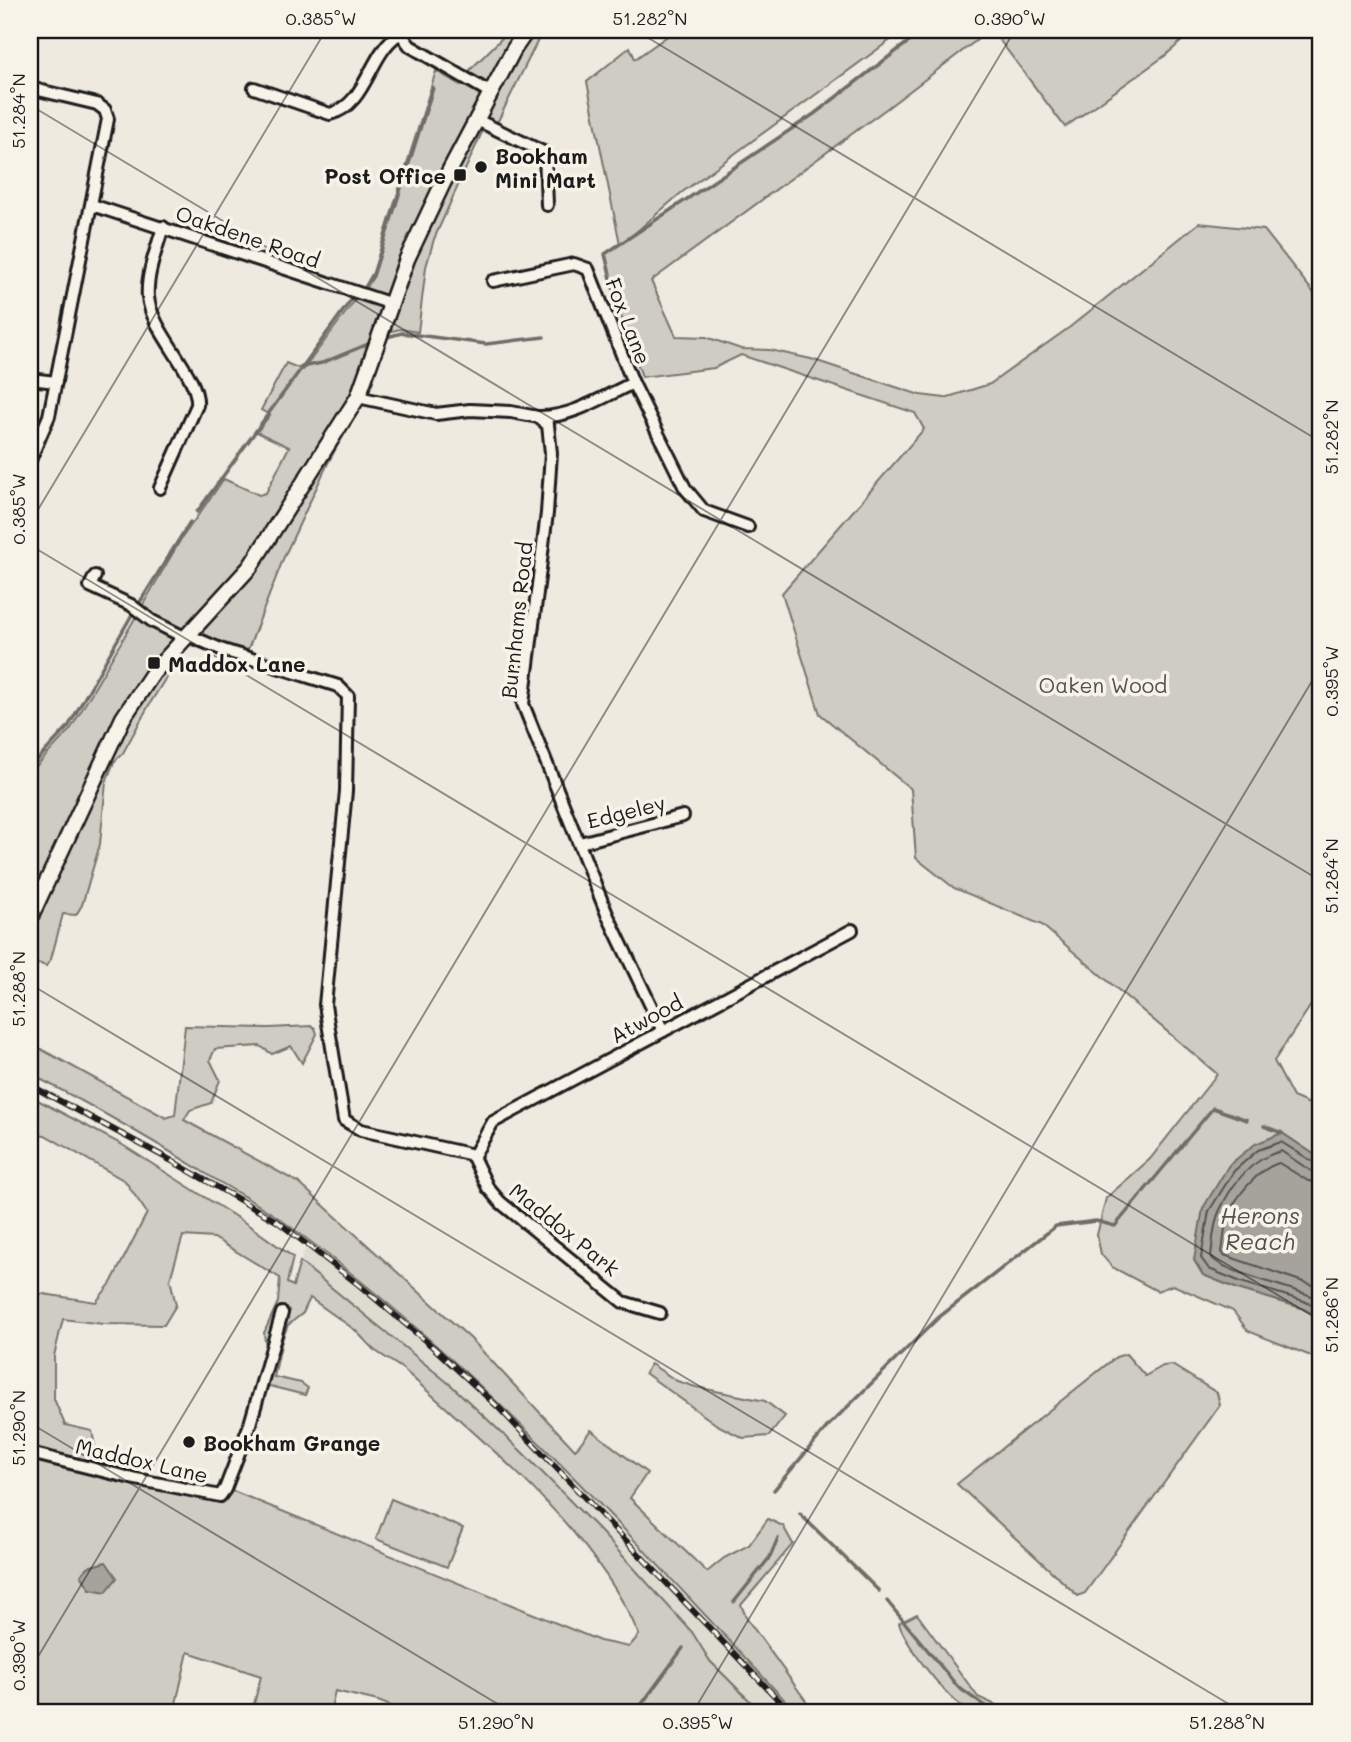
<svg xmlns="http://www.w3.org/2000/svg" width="1351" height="1742" viewBox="0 0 1351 1742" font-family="Mali,sans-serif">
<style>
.built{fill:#dedbd1}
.green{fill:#cfccc3;stroke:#767470;stroke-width:2;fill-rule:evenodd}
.water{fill:#a6a39d;stroke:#6f6d69;stroke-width:2}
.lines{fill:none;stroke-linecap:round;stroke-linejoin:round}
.shore{stroke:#535250;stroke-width:2}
.stream{stroke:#6f6d69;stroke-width:3.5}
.minor-casing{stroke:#1c1c1c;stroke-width:16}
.tertiary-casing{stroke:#1c1c1c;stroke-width:19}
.minor{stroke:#f7f3e8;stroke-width:10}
.tertiary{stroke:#f7f3e8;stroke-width:14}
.rail-casing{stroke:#1c1c1c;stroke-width:6}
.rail{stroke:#f7f3e8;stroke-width:3.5;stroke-dasharray:10;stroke-linecap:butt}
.ticks{fill:none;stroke:#1c1c1c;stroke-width:2;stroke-opacity:0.45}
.poi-dot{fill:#1c1c1c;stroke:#f7f3e8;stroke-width:2.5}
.labels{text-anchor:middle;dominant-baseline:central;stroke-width:7;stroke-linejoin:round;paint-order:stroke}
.poi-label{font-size:21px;font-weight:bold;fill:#1c1c1c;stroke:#f7f3e8;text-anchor:start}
.street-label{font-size:21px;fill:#1c1c1c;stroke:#f7f3e8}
.park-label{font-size:21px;fill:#52514e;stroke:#f7f3e8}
.water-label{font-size:23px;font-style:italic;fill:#535250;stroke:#f7f3e8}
.neatline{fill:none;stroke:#1c1c1c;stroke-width:2.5}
.ticks-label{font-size:18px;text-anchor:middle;fill:#1c1c1c}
</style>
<rect width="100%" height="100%" fill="#eeeae0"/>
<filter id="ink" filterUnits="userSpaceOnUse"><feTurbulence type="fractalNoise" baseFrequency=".0143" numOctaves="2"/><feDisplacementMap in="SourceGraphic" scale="14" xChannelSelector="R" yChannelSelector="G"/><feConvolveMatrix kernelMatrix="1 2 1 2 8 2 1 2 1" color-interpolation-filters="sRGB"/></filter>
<g filter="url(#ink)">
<path class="built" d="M 308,1241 L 405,1320 L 487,1392 L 635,1540 L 796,1712 L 761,1712 L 710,1661 L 692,1632 L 522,1452 L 452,1386 L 300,1262 Z"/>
<g class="green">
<path d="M 510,30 L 543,30 L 497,123 L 487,121 L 434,239 L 426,267 L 418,332 L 400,329 L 388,332 L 370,386 L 328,463 L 284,557 L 249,647 L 240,662 L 191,645 L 185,647 L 149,705 L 123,753 L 114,762 L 106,782 L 100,844 L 82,905 L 76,915 L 63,914 L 51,959 L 46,966 L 38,963 L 30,983 L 30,773 L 70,730 L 181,539 L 224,479 L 259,495 L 266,493 L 289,447 L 257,432 L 270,415 L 261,410 L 286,363 L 303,370 L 364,288 L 373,272 L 436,71 L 460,85 L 469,71 Z"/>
<path d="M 676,30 L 904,30 L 681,193 L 628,239 L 814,114 L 924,30 L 990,30 L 886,109 L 651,281 L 676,336 L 706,337 L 741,349 L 770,350 L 811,359 L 920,395 L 945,398 L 990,384 L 1070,327 L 1199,223 L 1264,230 L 1314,293 L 1321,291 L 1321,990 L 1274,1061 L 1293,1097 L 1321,1109 L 1321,1159 L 1282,1133 L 1194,1260 L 1203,1275 L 1238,1289 L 1302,1308 L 1321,1318 L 1321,1360 L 1248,1331 L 1233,1311 L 1173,1285 L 1157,1291 L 1112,1267 L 1101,1254 L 1097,1235 L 1106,1198 L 1150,1159 L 1217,1074 L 1042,925 L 954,888 L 916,858 L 911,789 L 820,714 L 782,593 L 924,429 L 915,413 L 741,355 L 714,368 L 642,377 L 618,307 L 605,254 L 620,244 L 587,82 L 630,47 L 635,59 Z"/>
<path d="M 992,30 L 1127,30 L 1120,35 L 1131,30 L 1194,30 L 1166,55 L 1065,127 Z"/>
<path d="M 185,1026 L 269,1028 L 311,1026 L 315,1028 L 317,1034 L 302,1063 L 291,1046 L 272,1054 L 260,1046 L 215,1049 L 210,1060 L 220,1080 L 211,1103 L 190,1110 L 184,1120 L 299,1183 L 471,1339 L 575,1450 L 591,1430 L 647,1473 L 630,1498 L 707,1572 L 724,1558 L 749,1545 L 768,1519 L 783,1526 L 793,1544 L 741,1605 L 747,1619 L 814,1712 L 796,1712 C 633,1539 471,1356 277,1217 C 252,1200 225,1186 200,1170 C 145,1136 88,1103 30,1074 L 30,1043 L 166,1118 L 175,1115 Z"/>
<path d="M 30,1096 L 121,1144 L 247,1224 L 293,1257 L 287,1283 L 293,1286 L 300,1262 L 452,1386 L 522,1452 L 601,1532 L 692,1632 L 710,1661 L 761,1712 L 406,1712 L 378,1701 L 335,1691 L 330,1712 L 252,1712 L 261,1676 L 188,1652 L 174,1712 L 30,1712 L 30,1292 L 96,1302 L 111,1283 L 147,1213 L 125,1181 L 45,1135 L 30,1134 ZM 183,1236 L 214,1238 L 280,1278 L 278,1302 L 264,1333 L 265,1342 L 274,1350 L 265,1385 L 305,1395 L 308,1388 L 301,1383 L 274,1377 L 282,1340 L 288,1325 L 303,1313 L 310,1298 L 355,1330 L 374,1350 L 403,1369 C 486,1445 595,1530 639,1635 L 629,1647 L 600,1641 L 233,1491 L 228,1495 L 221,1491 L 176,1482 L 98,1461 L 92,1431 L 65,1425 L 54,1399 L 54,1356 L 63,1319 L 103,1324 L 164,1325 L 176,1305 L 170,1279 Z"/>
<path d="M 1126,1354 L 1145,1376 L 1163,1366 L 1172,1365 L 1217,1393 L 1220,1405 L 1085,1593 L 1078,1596 L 957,1484 L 1116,1357 Z"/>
<path d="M 651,1364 L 677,1381 L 696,1387 L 765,1401 L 785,1416 L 769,1436 L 743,1438 L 717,1425 L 645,1373 Z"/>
<path d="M 391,1499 L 463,1528 L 447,1567 L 376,1539 Z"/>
<path d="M 917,1614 L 978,1697 L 1011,1712 C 999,1712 983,1715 972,1712 C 952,1706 904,1644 899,1623 Z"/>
</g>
<g class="water">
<path d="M 1282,1133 L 1321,1159 L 1321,1318 L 1302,1308 L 1238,1289 L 1203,1275 L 1194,1260 L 1203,1208 L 1229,1165 L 1255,1144 Z"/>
<path d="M 106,1562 L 117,1578 L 106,1592 L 90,1589 L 81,1575 L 88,1567 Z"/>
</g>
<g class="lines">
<g class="shore">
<path d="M 1321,1164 L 1315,1163 L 1281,1142 L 1258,1150 L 1234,1171 L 1209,1211 L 1201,1258 L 1209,1269 L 1241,1282 L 1304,1301 L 1321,1310"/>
<path d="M 1321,1173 L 1311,1171 L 1281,1151 C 1251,1159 1231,1185 1219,1212 C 1213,1225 1213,1242 1211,1256 C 1219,1272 1300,1289 1321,1300"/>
<path d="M 1321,1183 L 1308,1181 L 1279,1163 C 1258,1169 1235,1197 1227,1218 C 1224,1229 1224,1241 1222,1252 L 1224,1255 L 1321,1288"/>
</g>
<g class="stream">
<path d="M 1115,30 L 1119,34"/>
<path d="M 366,286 L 373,276 L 433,88"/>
<path d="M 618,307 L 605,254 L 814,114 L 924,30"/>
<path d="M 387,337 L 402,333 L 486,344 L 544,337"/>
<path d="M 301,367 L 322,363 L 368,344"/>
<path d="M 197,512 L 351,300"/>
<path d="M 30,768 L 68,727 L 130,618 L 190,522"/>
<path d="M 1264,1126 L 1282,1133"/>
<path d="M 774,1490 L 828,1426 L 938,1318 L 1056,1226 L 1096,1221 L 1115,1226 L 1213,1108 L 1247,1120"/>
<path d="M 800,1514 L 879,1591"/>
<path d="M 887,1601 L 958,1687 L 993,1712"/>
<path d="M 734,1602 L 770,1557 L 778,1538"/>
<path d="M 636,1712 L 683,1648"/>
</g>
<defs>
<g id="minor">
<path d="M 398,30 L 410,46 L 491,93"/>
<path d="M 30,88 L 97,104 L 105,110 L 108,119 L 49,416 L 30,460"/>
<path d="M 254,88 L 330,114 C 367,105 369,53 399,34"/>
<path d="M 477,120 L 545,153 L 547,205"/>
<path d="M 92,205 L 392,304"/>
<path d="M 493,281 L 574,264 L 588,269 L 633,383 C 603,397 571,418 538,417"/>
<path d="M 30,379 L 56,382"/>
<path d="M 633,383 L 685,488 L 704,511 L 748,527"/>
<path d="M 358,397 L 436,414 L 470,410 L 511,412 L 538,417 L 548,425 L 551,453 L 547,513 L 523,704 L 607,914 L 663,1031"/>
<path d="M 160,488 L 197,405 C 200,376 151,332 148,297 C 146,275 157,248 163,227"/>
<path d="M 95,576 L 90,586 L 131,605 L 152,621 L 186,638"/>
<path d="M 188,635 L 223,650 L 338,686 L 348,696 L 346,791 L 325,1005 L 344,1120 L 361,1130 L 469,1154 L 473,1157 L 488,1188 L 500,1202 L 623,1302 L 660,1313"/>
<path d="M 580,843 L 683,816"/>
<path d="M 473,1157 L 493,1122 L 852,930"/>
<path d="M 30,1453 L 131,1478 L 220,1496 L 225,1489 L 250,1424 L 282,1313"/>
</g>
<path id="tertiary" d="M 30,918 L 123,718 L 153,673 L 250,567 L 358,397 L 407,259 L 443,183 L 514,49 L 527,30"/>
</defs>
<use href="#minor" class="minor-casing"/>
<use href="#tertiary" class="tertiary-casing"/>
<use href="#minor" class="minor"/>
<use href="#tertiary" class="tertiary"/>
<defs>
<path id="rail" d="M 30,1085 L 172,1161 L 278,1222 L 359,1285 L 434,1348 L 497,1406 L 790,1712"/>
</defs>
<use href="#rail" class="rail-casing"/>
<use href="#rail" class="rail"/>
</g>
</g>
<path class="ticks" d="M 635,30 L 1321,442M 30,105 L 1321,881M 30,523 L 326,30M 30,545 L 1321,1321M 30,984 L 1242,1712M 30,1423 L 511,1712M 30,1670 L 1015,30M 693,1712 L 1321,666"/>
<g class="poi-dot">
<circle cx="481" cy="167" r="7"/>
<rect x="453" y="168" width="14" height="14" rx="3.5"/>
<rect x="147" y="656" width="14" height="14" rx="3.5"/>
<circle cx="189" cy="1442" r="7"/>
</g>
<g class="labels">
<g class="poi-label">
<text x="495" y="155">Bookham<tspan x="495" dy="24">Mini Mart</tspan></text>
<text x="446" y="175" text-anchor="end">Post Office</text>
<text x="168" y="663">Maddox Lane</text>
<text x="203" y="1442">Bookham Grange</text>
</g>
<g class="street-label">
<text transform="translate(248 236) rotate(19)">Oakdene Road</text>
<text transform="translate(629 321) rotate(69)">Fox Lane</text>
<text transform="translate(516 620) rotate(-84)">Burnhams Road</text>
<text transform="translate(626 811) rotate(-14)">Edgeley</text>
<text transform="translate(646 1018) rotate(-28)">Atwood</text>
<text transform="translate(565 1229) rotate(39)">Maddox Park</text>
<text transform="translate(142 1460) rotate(13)">Maddox Lane</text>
</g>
<g class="park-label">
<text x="1103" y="684">Oaken Wood</text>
</g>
<g class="water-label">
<text x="1260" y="1215">Herons<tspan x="1260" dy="26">Reach</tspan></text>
</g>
</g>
<rect width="1351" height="1742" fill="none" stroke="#f7f3e8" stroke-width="77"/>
<rect x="38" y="38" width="1274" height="1666" class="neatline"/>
<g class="ticks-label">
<text x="321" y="25">0.385°W</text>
<text x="650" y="25">51.282°N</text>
<text x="1010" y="25">0.390°W</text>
<text transform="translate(19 111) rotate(-90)" y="6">51.284°N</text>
<text transform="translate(1332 437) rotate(-90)" y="6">51.282°N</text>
<text transform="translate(19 509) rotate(-90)" y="6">0.385°W</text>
<text transform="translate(1332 681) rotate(-90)" y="6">0.395°W</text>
<text transform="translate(1332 876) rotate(-90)" y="6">51.284°N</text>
<text transform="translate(19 989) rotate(-90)" y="6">51.288°N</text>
<text transform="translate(1332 1315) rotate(-90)" y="6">51.286°N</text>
<text transform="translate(19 1428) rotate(-90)" y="6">51.290°N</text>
<text transform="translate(19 1655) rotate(-90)" y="6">0.390°W</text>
<text x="496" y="1729">51.290°N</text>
<text x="698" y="1729">0.395°W</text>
<text x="1227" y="1729">51.288°N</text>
</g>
</svg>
